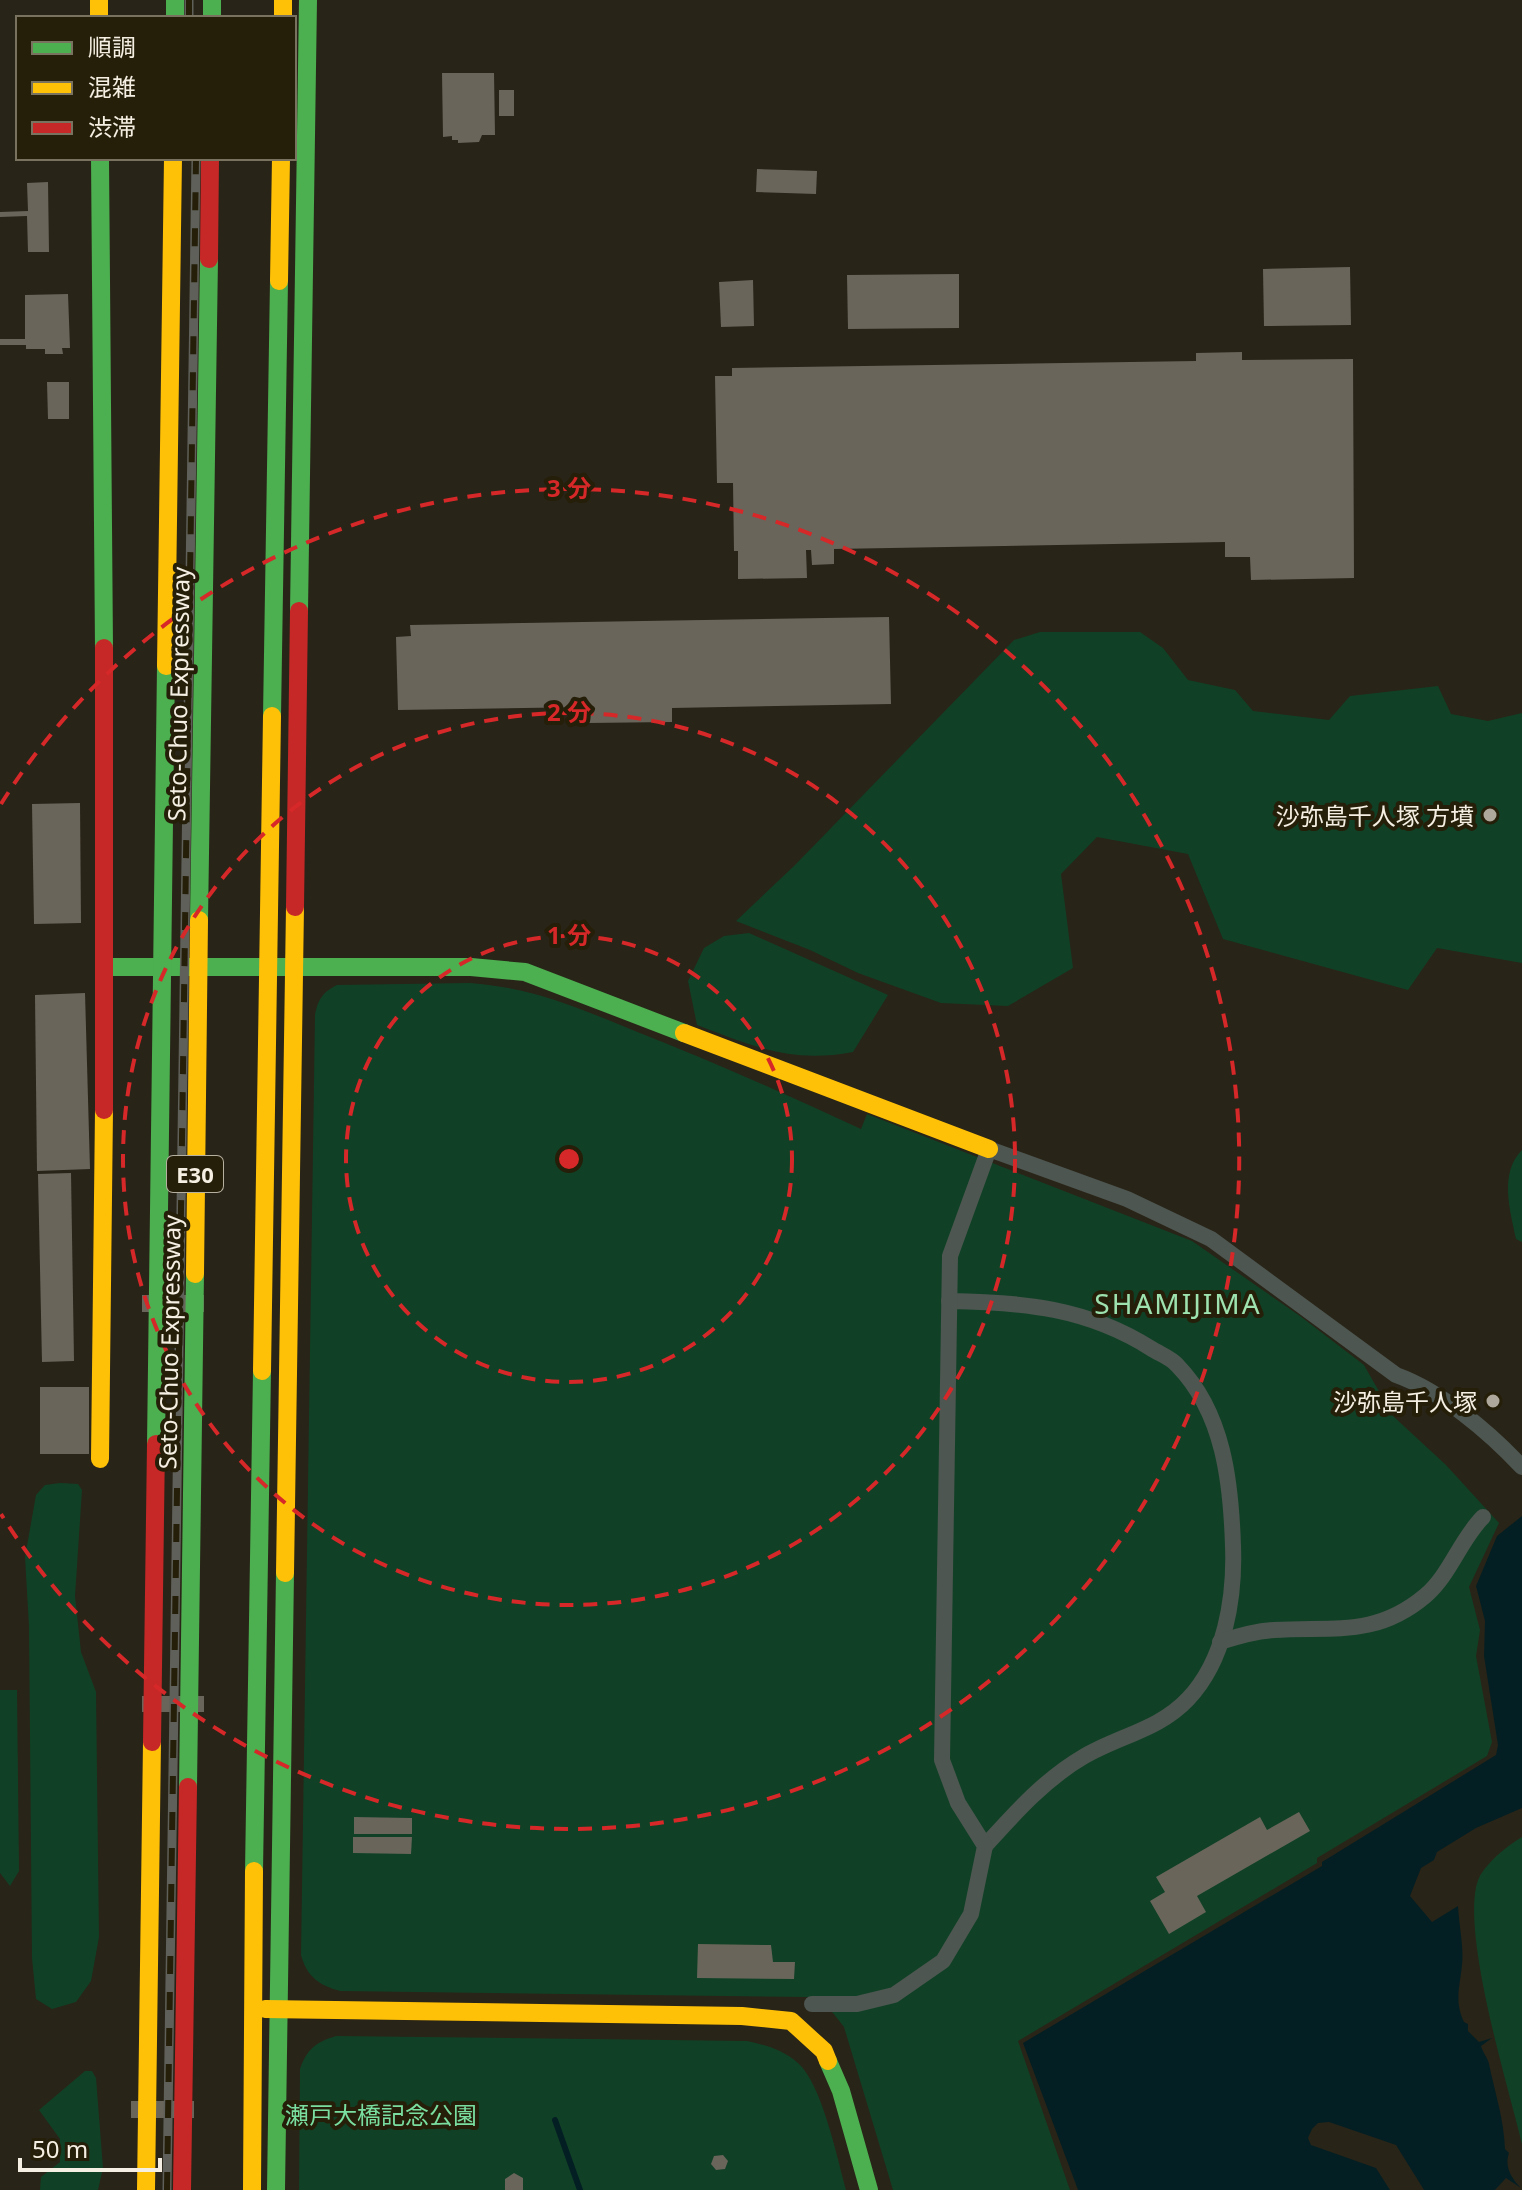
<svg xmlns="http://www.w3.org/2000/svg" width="1522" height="2190" viewBox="0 0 1522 2190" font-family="'Noto Sans','Noto Sans JP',sans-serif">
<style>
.green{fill:#104126}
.water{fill:#041f23}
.pier{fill:#292418}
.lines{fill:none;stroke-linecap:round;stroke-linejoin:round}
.stream{stroke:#041f23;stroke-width:6}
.building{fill:#69655b}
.street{stroke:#4d5650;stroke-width:16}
.fast{stroke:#4caf50;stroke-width:18}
.slow{stroke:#ffc107;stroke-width:18}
.jam{stroke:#c62828;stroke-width:18}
.rail-casing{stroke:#5f6059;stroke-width:9}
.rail{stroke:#251e08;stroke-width:6;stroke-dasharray:18;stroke-linecap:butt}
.fast-bridge{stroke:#4caf50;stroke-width:18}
.slow-bridge{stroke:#ffc107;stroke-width:18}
.jam-bridge{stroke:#c62828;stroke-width:18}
.ring{fill:none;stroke:#d62828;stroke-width:4;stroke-dasharray:14 10}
.poi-dot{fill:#ada89b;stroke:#251e08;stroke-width:3}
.labels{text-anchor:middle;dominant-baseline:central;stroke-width:8;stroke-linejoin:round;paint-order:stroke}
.shield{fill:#251e08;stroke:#b6b0a1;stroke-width:2}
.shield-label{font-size:22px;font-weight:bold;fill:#f4efe2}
.street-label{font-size:24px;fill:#f4efe2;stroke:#251e08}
.poi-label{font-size:24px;fill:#f4efe2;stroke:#251e08;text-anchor:end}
.park-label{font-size:24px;fill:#79dea0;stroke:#251e08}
.quarter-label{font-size:28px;letter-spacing:2px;fill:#9de2af;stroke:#251e08}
.centre{fill:#d62828;stroke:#251e08;stroke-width:4}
.ring-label{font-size:24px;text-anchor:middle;font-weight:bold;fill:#d62828;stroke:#251e08;stroke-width:8;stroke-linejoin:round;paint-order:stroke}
</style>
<rect width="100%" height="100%" fill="#292418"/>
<g class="green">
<path d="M 1040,632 L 1140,632 L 1163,648 L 1188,680 L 1235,690 L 1253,711 L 1329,720 L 1350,696 L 1438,686 L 1451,714 L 1488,721 L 1522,713 L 1522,963 L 1437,948 L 1408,990 L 1223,939 L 1188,854 L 1097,837 L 1061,874 L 1073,968 L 1008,1006 L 941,1003 L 858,973 L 810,950 L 736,921 L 795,865 L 1014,640 Z"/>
<path d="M 749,933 L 888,995 L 853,1052 C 791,1064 753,1046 697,1025 L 688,981 L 704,948 L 724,936 Z"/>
<path d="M 470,983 C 534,988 576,1007 635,1031 C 711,1061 786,1094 861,1129 L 867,1114 L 1192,1241 L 1300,1316 L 1364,1365 L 1393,1416 L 1446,1465 L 1499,1523 L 1469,1587 L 1480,1630 L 1476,1656 L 1492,1742 L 1487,1756 L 1317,1858 L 1317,1863 L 1018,2041 L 1070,2190 L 893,2190 L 844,2027 L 833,2013 L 810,1997 L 340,1991 C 319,1985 307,1977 301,1955 L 315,1015 C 318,999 323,992 337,985 Z"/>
<path d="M 1522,1150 L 1522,1242 L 1516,1239 C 1510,1210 1499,1173 1522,1150 Z"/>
<path d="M 60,1483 L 78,1484 L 82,1490 L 75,1596 L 81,1652 L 96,1692 L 99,1937 L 91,1981 L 76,2002 L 52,2009 L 36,1999 L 32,1958 L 29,1626 L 25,1557 L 36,1495 L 45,1485 Z"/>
<path d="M 0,1690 L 17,1690 L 19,1871 L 10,1886 L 0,1873 Z"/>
<path d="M 1522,1837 L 1522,2144 C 1510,2092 1455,1916 1481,1874 C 1491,1859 1507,1846 1522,1837 Z"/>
<path d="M 336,2036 L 747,2041 C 766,2045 783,2050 798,2063 C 822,2084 837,2158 846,2190 L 299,2190 L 300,2069 C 307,2049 316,2042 336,2036 Z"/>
<path d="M 85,2071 L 92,2071 L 96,2078 L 103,2168 L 98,2190 L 40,2190 L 41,2177 L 60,2162 L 60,2139 L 39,2110 Z"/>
</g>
<path class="water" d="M 1522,1516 L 1522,1808 L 1476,1828 L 1437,1852 L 1434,1860 L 1421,1868 L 1410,1896 L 1432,1922 L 1458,1906 C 1459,1925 1464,1947 1462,1965 C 1460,1987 1454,2001 1464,2022 L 1468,2024 L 1468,2031 L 1479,2042 L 1492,2038 L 1481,2046 C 1483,2053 1488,2058 1489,2064 C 1495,2093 1504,2119 1505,2149 L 1509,2153 C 1504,2167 1512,2179 1521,2188 L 1506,2178 L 1495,2190 L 1078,2190 L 1023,2043 L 1322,1866 L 1322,1862 L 1496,1755 L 1498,1745 L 1484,1656 L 1485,1621 L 1476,1586 L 1497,1536 Z"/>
<path class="pier" d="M 1329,2122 L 1396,2145 L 1424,2190 L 1390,2190 L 1376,2168 L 1311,2145 L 1308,2138 L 1312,2129 L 1318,2123 Z"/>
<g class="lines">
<path class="stream" d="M 555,2120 L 580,2190"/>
</g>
<g class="building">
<path d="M 442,73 L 494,73 L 495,135 L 482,135 L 479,142 L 458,143 L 458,140 L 452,140 L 452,136 L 443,137 Z"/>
<rect x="499" y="90" width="15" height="26"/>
<path d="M 757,169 L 817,171 L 816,194 L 756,192 Z"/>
<path d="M 48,182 L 49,252 L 28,252 L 27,216 L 0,217 L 0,212 L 28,211 L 27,183 Z"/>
<path d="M 1350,267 L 1351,325 L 1264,326 L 1263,269 Z"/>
<path d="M 959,274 L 959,328 L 848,329 L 847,275 Z"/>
<path d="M 753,280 L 754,326 L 721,327 L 719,282 Z"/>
<path d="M 68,294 L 70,348 L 62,348 L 63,354 L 45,354 L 45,349 L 26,349 L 26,345 L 0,345 L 0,339 L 25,339 L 25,295 Z"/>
<path d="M 1242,352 L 1242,360 L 1353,359 L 1354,578 L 1251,580 L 1250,557 L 1225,557 L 1225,542 L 834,549 L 834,564 L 812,565 L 811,550 L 806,550 L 807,578 L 738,579 L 738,551 L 734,551 L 733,483 L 717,483 L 715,376 L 732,376 L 732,368 L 1196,361 L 1196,353 Z"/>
<path d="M 47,382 L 69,382 L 69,419 L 48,419 Z"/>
<path d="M 889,617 L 891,704 L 672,708 L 672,722 L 587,723 L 587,707 L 398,710 L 396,637 L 411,636 L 410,625 Z"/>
<path d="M 80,803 L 81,923 L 34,924 L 32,804 Z"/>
<path d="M 85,993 L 90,1169 L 37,1171 L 35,995 Z"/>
<path d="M 71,1173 L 74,1361 L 42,1362 L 38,1174 Z"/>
<rect x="142" y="1295" width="62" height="17"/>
<rect x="40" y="1387" width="49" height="67"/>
<rect x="142" y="1696" width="62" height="16"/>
<path d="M 1299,1812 L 1310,1831 L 1197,1896 L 1206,1912 L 1169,1934 L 1150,1901 L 1165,1892 L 1156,1877 L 1260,1817 L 1267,1830 Z"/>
<path d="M 354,1817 L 412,1818 L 412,1834 L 354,1834 Z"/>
<path d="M 353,1837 L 412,1837 L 411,1854 L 353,1853 Z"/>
<path d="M 698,1944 L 771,1945 L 773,1962 L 795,1962 L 794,1979 L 697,1978 Z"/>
<rect x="131" y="2101" width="63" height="17"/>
<path d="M 723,2155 L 728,2161 L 725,2169 L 716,2170 L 711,2164 L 714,2156 Z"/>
<path d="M 514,2173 L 523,2178 L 523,2190 L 505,2190 L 505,2179 Z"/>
</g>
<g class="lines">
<g class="street">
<path d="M 949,1301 C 1023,1302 1088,1308 1152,1349 C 1160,1354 1171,1358 1177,1365 C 1224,1413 1231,1483 1233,1546 C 1235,1598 1225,1660 1188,1699 C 1159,1730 1118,1736 1083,1757 C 1045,1779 1014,1814 985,1846"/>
<path d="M 1220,1642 C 1238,1636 1255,1631 1274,1630 C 1332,1626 1375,1638 1425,1596 C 1450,1575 1460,1540 1483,1517"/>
<path d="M 812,2004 L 857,2004 L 894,1995 L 943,1961 L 971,1914 L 985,1846 L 958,1803 L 942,1760 L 950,1256 L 989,1149 L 1127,1199 L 1211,1239 L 1396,1375 C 1441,1391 1489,1432 1522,1467"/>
</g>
<g class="fast">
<path d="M 175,0 L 175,18"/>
<path d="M 212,0 L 212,18"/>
<path d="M 100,158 L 104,648"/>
<path d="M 299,611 L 308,0"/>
<path d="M 272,716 L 279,281"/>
<path d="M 106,967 L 471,967 L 525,972 L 684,1033"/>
<path d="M 254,1871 L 262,1371"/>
<path d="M 828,2061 L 841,2091 L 869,2190"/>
<path d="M 276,2190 L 285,1573"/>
</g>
<g class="slow">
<path d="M 99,0 L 99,18"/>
<path d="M 283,0 L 283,18"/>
<path d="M 279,281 L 281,158"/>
<path d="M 684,1033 L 989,1149"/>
<path d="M 262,1371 L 272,716"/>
<path d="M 100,1459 L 104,1110"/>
<path d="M 285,1573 L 295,907"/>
<path d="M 265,2009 L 742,2016 L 791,2021 L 824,2051 L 828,2061"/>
<path d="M 252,2190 L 254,1871"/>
</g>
<g class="jam">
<path d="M 104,648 L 104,1110"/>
<path d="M 295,907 L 299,611"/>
</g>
<defs>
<g id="rail">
<path d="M 189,18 L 189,0"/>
<path d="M 167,2190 L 196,158"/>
</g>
</defs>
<use href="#rail" class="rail-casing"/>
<use href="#rail" class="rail"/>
<g class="fast-bridge">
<path d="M 199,920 L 209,259"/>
<path d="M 156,1444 L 166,666"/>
<path d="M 188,1787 L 195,1274"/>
</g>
<g class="slow-bridge">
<path d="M 166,666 L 173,158"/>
<path d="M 195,1274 L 199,920"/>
<path d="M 146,2190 L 152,1742"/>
</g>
<g class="jam-bridge">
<path d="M 209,259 L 210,158"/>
<path d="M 152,1742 L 156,1444"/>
<path d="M 182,2190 L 188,1787"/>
</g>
</g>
<g class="ring">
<circle cx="569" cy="1159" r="223"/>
<circle cx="569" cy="1159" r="446"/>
<path d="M1 804A670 670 0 1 1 1 1514"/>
</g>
<g class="poi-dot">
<circle cx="1490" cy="815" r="8"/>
<circle cx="1493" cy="1401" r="8"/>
</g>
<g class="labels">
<rect class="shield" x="167" y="1156" width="56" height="36" rx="6"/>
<g class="shield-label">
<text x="195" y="1174">E30</text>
</g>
<g class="street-label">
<text transform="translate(178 694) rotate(-89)">Seto-Chuo Expressway</text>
<text transform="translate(169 1342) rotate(-89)">Seto-Chuo Expressway</text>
</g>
<g class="poi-label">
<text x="1474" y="815">沙弥島千人塚 方墳</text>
<text x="1477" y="1401">沙弥島千人塚</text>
</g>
<g class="park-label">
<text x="381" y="2114">瀬戸大橋記念公園</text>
</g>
<g class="quarter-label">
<text x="1178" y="1303">SHAMIJIMA</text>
</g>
</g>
<circle cx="569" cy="1159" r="12" class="centre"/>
<g class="ring-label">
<text x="569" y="497">3 分</text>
<text x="569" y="721">2 分</text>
<text x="569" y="944">1 分</text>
</g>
<rect x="16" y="16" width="280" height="144" fill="#251e08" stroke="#78725f" stroke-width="2"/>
<rect x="32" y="42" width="40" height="12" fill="#4caf50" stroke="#78725f" stroke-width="2"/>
<text x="88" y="56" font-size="24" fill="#f4efe2">順調</text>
<rect x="32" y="82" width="40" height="12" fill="#ffc107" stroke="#78725f" stroke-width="2"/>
<text x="88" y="96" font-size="24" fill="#f4efe2">混雑</text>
<rect x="32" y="122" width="40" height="12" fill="#c62828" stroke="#78725f" stroke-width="2"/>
<text x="88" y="136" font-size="24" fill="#f4efe2">渋滞</text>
<path d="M20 2158v12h140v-12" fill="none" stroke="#f4efe2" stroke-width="4"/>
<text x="32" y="2158" font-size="24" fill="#f4efe2" stroke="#251e08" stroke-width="6" paint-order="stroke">50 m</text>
</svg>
